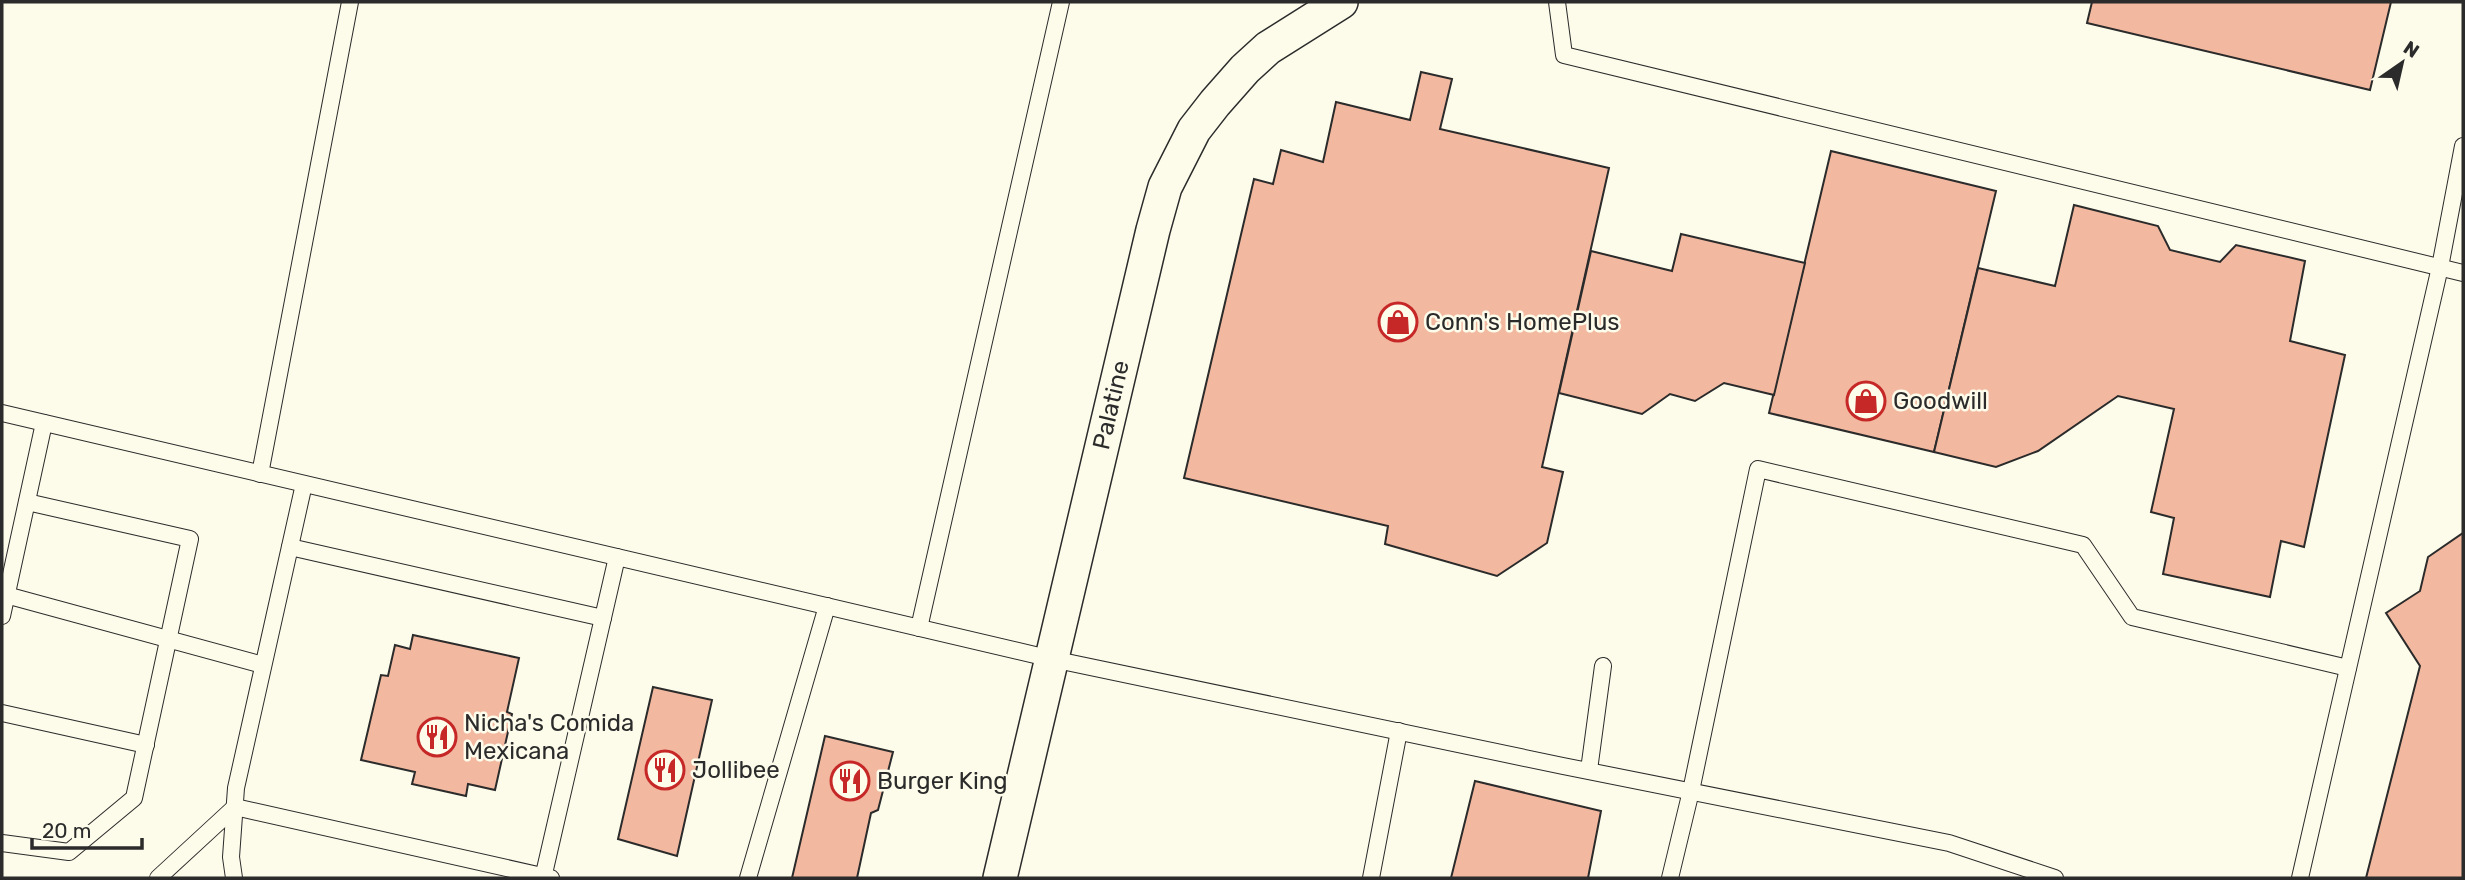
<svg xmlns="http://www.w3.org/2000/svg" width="2465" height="880" viewBox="0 0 2465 880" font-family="Rubik,sans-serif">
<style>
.building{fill:#f2b8a0;stroke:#2b2b2b;stroke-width:2}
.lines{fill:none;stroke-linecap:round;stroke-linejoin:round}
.service-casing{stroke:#2b2b2b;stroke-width:18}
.minor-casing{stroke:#2b2b2b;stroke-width:36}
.service{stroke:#fdfbea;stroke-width:16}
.minor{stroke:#fdfbea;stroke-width:33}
.labels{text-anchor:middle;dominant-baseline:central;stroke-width:5;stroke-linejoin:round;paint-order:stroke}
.poi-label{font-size:24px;fill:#2b2b2b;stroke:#fdfbea;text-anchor:start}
.street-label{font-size:24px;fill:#2b2b2b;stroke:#fdfbea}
</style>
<rect width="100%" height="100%" fill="#fdfbea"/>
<g class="building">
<path d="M 2092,2 L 2391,2 L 2370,90 L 2087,23 Z"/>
<path d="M 1421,72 L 1452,79 L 1440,129 L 1609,168 L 1542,467 L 1563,472 L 1547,543 L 1497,576 L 1385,544 L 1388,526 L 1184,478 L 1254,179 L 1273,184 L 1281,150 L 1323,162 L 1336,102 L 1410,120 Z"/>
<path d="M 1831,151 L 1996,191 L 1934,452 L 1769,413 Z"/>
<path d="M 2074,205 L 2158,226 L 2170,250 L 2220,262 L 2236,245 L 2305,261 L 2290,341 L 2345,355 L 2304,547 L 2281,541 L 2270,597 L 2163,574 L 2174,518 L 2151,512 L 2174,409 L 2118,396 L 2038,451 L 1996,467 L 1934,452 L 1978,268 L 2055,286 Z"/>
<path d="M 1681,234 L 1805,263 L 1774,395 L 1724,383 L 1695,401 L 1670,394 L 1642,414 L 1559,393 L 1591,251 L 1672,271 Z"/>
<path d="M 2463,533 L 2463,878 L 2366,878 L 2420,666 L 2386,613 L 2420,591 L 2428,557 Z"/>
<path d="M 413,635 L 519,658 L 507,712 L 512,714 L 495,790 L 468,784 L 466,796 L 412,784 L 415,772 L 361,760 L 381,675 L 388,676 L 395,645 L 410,649 Z"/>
<path d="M 653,687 L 712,700 L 677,856 L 618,839 Z"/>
<path d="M 825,736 L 893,752 L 878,810 L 871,813 L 857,878 L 792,878 Z"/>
<path d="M 1475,781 L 1601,811 L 1588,878 L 1451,878 Z"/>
</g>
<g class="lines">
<defs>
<g id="service">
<path d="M 1557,2 L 1564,55 L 2463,273"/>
<path d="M 2,413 L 1052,659 L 1563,766 L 1949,843 L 2055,878"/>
<path d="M 260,474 L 350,2"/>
<path d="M 290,547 L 603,618"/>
<path d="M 6,595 L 263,665"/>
<path d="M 2,616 L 44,423"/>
<path d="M 919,628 L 1061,2"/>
<path d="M 2,713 L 146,745"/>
<path d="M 1589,770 L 1603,666"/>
<path d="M 235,807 L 551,878"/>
<path d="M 2,843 L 69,852 L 134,798 L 190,539 L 27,502"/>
<path d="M 158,878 L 235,807"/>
<path d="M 234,878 L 231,857 L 236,788 L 304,484"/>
<path d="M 543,878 L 617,557"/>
<path d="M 748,878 L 827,606"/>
<path d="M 1371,878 L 1399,731"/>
<path d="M 1670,878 L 1691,791 L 1758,469 L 2083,545 L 2132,617 L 2348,668"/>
<path d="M 2300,878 L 2440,267 L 2463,146"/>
</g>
<path id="minor" d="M 1000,878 L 1153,230 L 1165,187 L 1194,130 L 1215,103 L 1245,69 L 1268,48 L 1341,2"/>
</defs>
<use href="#service" class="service-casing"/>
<use href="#minor" class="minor-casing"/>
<use href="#service" class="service"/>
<use href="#minor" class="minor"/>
</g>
<defs>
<symbol id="shop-ring" viewBox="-11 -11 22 22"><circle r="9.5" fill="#fdfbea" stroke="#c62828" stroke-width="1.5"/><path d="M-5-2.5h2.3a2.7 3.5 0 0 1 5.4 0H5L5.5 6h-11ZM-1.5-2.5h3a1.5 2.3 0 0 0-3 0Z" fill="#c62828"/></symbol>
<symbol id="restaurant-ring" viewBox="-11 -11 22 22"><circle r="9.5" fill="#fdfbea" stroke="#c62828" stroke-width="1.5"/><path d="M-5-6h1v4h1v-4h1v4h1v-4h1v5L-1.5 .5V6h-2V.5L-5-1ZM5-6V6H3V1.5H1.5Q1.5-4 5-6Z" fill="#c62828"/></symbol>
</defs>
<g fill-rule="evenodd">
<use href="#shop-ring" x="1376" y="300" width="44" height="44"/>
<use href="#shop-ring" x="1844" y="379" width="44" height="44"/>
<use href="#restaurant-ring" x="415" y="715" width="44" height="44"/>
<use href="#restaurant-ring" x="643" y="748" width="44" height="44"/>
<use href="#restaurant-ring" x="828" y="759" width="44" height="44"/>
</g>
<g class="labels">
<g class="poi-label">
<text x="1425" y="322">Conn's HomePlus</text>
<text x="1893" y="401">Goodwill</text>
<text x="464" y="723">Nicha's Comida<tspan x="464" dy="28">Mexicana</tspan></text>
<text x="692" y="770">Jollibee</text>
<text x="877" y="781">Burger King</text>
</g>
<g class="street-label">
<text transform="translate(1111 405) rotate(-77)">Palatine</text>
</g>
</g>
<rect width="2465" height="880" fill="none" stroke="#2b2b2b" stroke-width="7"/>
<g transform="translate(2402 63) rotate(34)" stroke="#fdfbea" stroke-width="5" paint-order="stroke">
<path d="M0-5L12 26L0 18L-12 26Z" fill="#2b2b2b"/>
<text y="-10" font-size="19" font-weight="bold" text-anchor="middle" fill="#2b2b2b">N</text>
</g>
<path d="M32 838v10h110v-10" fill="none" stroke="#2b2b2b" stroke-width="3.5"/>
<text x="42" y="838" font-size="21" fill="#2b2b2b" stroke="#fdfbea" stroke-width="5" paint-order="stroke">20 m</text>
</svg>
